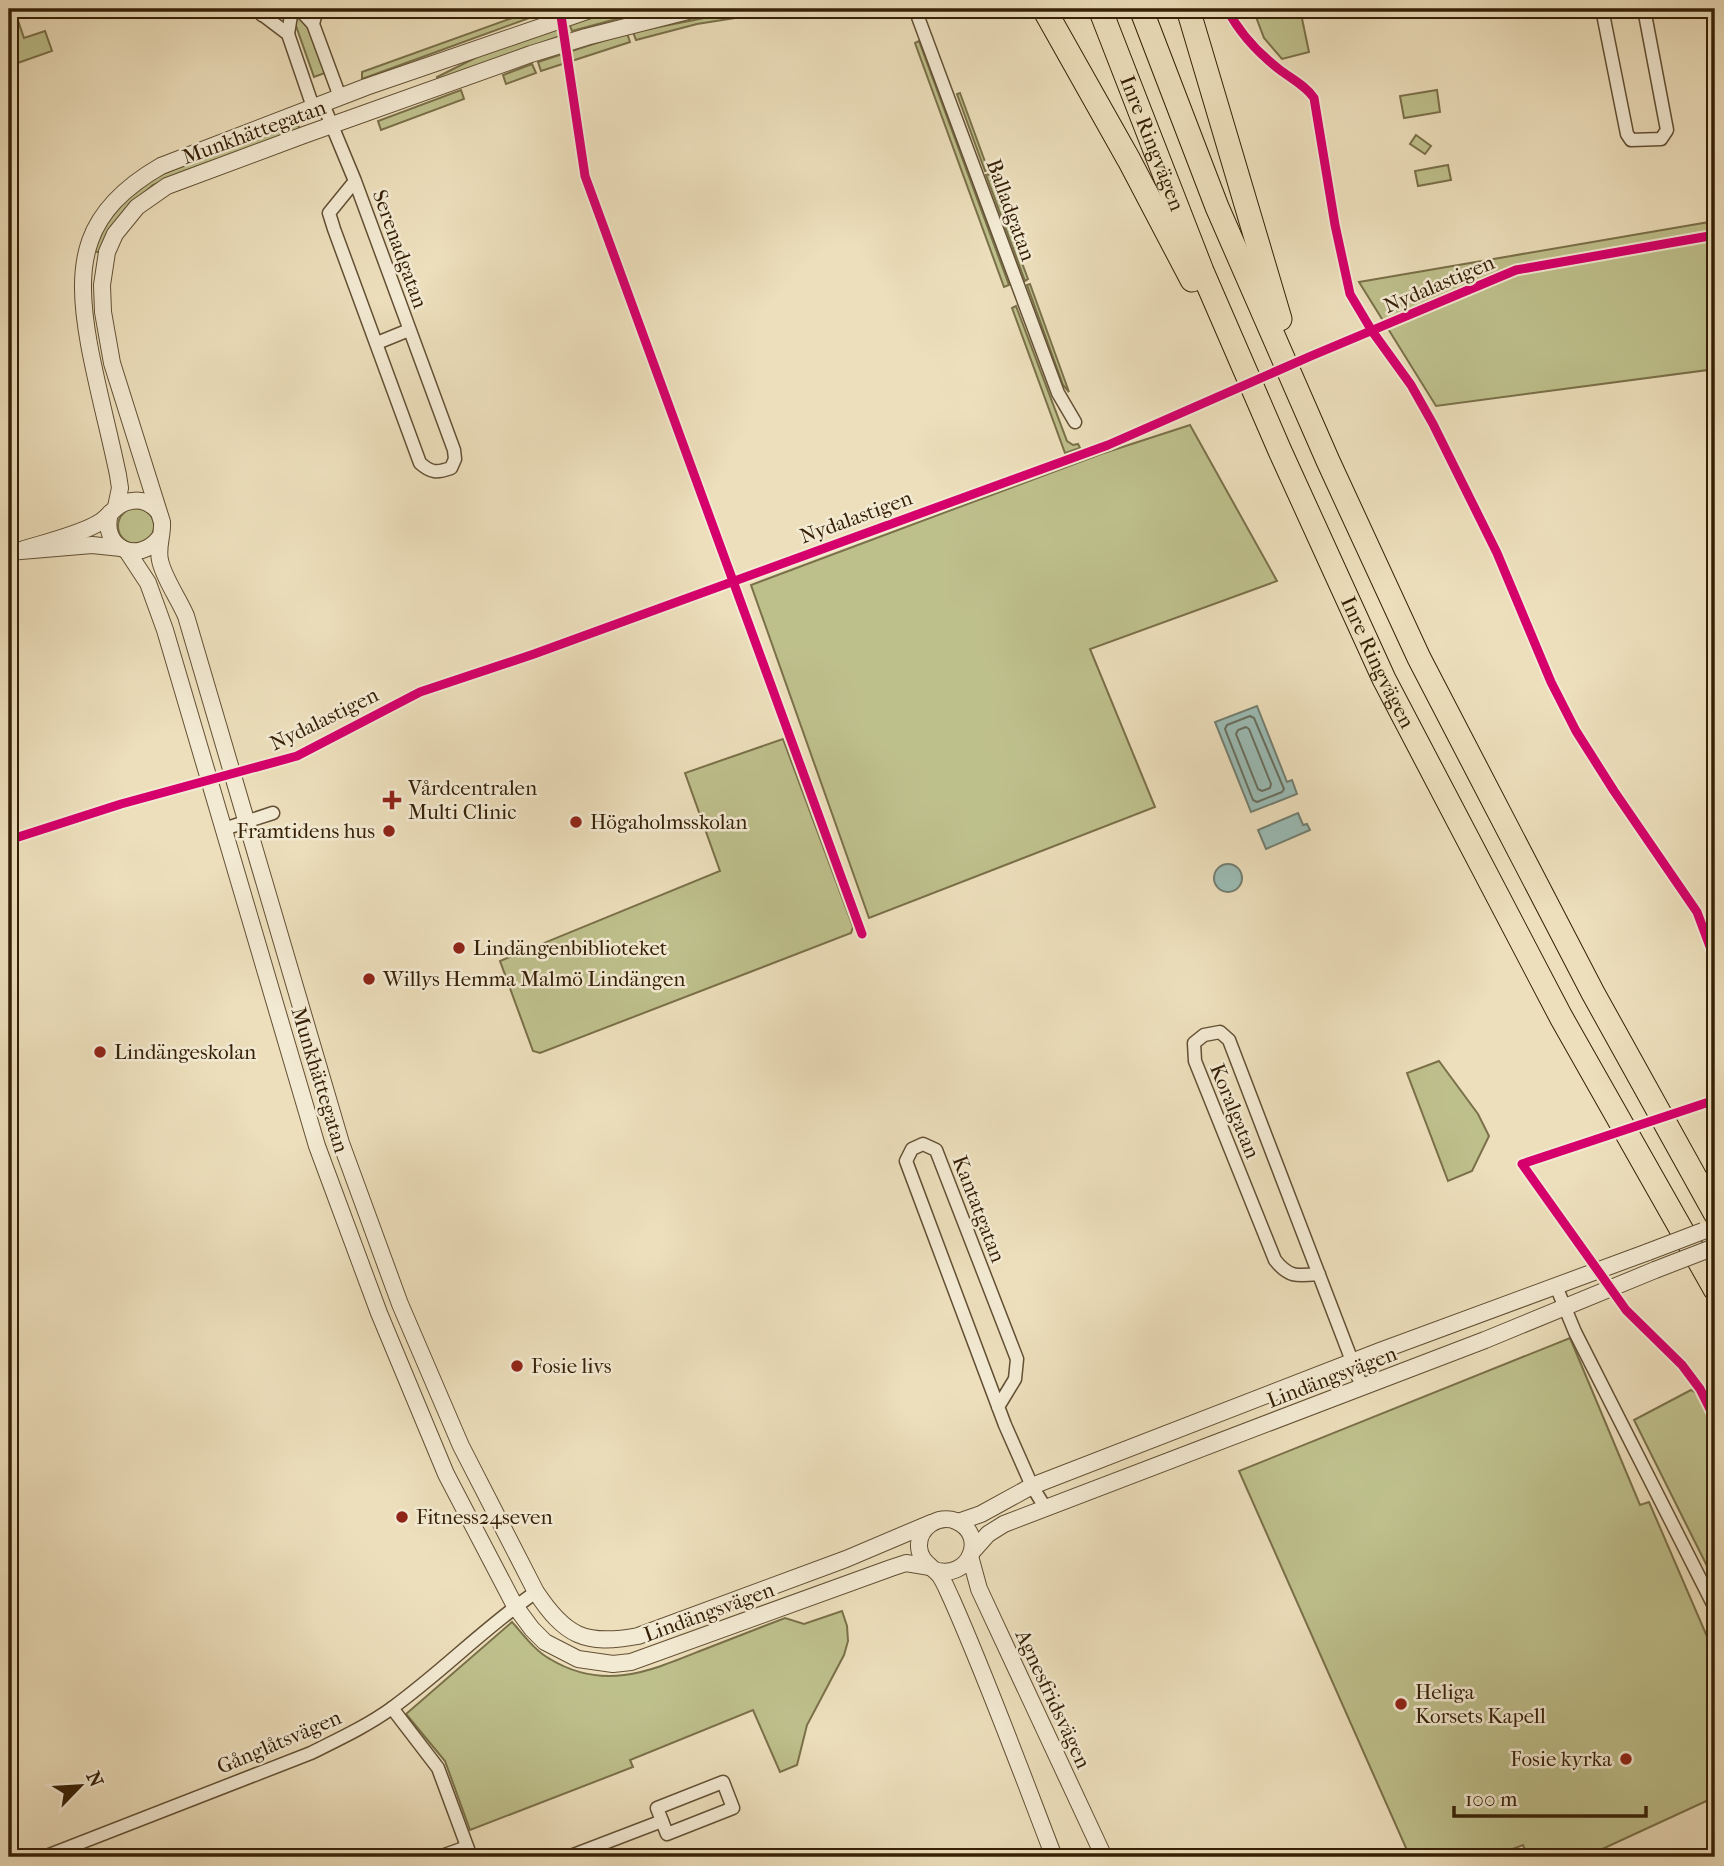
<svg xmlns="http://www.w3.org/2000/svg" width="1724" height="1866" viewBox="0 0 1724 1866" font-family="'IM FELL French Canon',serif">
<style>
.green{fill:#bec08c;stroke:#7a7049;stroke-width:2}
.water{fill:#9abcb6;stroke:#727e70;stroke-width:2}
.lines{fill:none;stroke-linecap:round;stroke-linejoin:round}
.shore{stroke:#686e5e;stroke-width:2}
.minor-casing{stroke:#635034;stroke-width:15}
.tertiary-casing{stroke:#635034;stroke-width:18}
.motorway-casing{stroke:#352006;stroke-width:25}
.minor{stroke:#f3ead3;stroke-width:12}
.tertiary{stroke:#f3ead3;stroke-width:16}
.motorway{stroke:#eddfbc;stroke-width:23}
.tertiary-bridge-casing{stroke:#635034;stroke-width:18;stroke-linecap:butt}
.tertiary-bridge{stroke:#f3ead3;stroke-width:16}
.cycleway-casing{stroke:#f3ead3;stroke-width:13}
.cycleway{stroke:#d6006c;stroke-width:9}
.poi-dot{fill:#8f2418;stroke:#f3ead3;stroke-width:2.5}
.labels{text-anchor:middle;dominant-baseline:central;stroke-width:5;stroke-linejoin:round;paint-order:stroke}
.street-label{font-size:21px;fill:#352006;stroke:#f3ead3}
.poi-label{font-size:21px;fill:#352006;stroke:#f3ead3;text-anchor:start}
</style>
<rect width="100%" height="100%" fill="#eddfbc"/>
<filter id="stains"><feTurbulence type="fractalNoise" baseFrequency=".00286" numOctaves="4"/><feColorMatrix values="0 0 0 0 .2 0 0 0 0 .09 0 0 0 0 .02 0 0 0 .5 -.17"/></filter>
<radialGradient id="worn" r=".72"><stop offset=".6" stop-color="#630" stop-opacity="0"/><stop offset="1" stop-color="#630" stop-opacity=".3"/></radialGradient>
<g class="green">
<path d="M 9,9 L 14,9 L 24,38 L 45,31 L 52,51 L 9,66 Z"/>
<path d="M 537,9 L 554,9 L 362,79 L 362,72 Z"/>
<path d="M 616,9 L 654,9 L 572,31 L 569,23 Z"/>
<path d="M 750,9 L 793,9 L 697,24 L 636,40 L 633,32 Z"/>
<path d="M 1253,9 L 1300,9 L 1309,52 L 1282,59 L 1264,38 Z"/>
<path d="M 298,17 L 305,19 L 325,73 L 314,77 L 295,23 Z"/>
<path d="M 556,26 L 560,36 L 438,80 L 437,77 L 485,53 Z"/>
<path d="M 627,33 L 630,42 L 541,71 L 538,62 Z"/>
<path d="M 919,41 L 1009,285 L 1004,287 L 915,43 Z"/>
<path d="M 532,64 L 536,73 L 506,84 L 503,75 Z"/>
<path d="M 461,90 L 464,99 L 381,130 L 378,121 Z"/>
<path d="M 1437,90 L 1440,112 L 1404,118 L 1400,96 Z"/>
<path d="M 960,93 L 988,170 L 985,171 L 957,94 Z"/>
<path d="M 297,122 L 300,130 L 182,172 L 153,185 L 128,207 L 101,253 L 94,251 L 105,225 L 121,204 L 157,176 Z"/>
<path d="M 1416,135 L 1431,146 L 1425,154 L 1410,144 Z"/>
<path d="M 1448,165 L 1451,180 L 1418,186 L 1415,171 Z"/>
<path d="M 989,174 L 1028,279 L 1025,281 L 986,175 Z"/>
<path d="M 1715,221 L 1715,369 L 1436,406 L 1359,282 Z"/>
<path d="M 1030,284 L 1069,392 L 1063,385 L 1027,285 Z"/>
<path d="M 1016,306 L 1067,441 L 1073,445 L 1078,444 L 1080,448 L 1065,453 L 1012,308 Z"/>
<path d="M 1190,425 L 1277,581 L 1090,649 L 1155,807 L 869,918 L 751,585 L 1101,454 Z"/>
<circle cx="136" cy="526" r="18"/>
<path d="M 783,739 L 853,927 L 851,933 L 540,1053 L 533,1051 L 500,961 L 720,871 L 685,773 Z"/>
<path d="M 1439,1061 L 1478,1114 L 1489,1136 L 1472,1171 L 1448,1181 L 1407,1073 Z"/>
<path d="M 1570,1338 L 1640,1505 L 1649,1502 L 1715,1655 L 1715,1797 L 1585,1857 L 1528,1857 L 1523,1845 L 1491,1857 L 1410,1857 L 1239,1471 Z"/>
<path d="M 1691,1390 L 1700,1395 L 1715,1425 L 1715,1582 L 1634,1420 Z"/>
<path d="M 842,1611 L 847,1626 L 848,1641 L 844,1655 L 807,1725 L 797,1765 L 780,1772 L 753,1710 L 630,1760 L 633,1767 L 470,1830 L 445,1761 L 406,1714 L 512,1622 C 523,1634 535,1651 550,1659 C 603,1691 648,1672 700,1651 C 728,1640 757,1629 785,1618 L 804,1624 Z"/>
</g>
<g class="water">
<path d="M 1257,706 L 1287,782 L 1292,780 L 1297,794 L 1251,812 L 1215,722 Z"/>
<path d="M 1298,813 L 1303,825 L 1307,824 L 1310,830 L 1266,849 L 1258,830 Z"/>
<circle cx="1228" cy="878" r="14"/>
</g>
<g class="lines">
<g class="shore">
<path d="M 1250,716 L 1254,718 L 1284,789 L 1282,792 L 1257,802 L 1253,800 L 1225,729 L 1227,725 Z"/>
<path d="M 1246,727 L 1249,729 L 1271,784 L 1270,788 L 1262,791 L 1258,789 L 1236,734 L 1238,730 Z"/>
</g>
<defs>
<g id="minor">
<path d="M 255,9 L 288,34 L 313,107"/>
<path d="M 299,9 L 313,24"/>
<path d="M 317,9 L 313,24 L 340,97"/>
<path d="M 915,9 L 1058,393 L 1075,422"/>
<path d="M 1602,9 L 1627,134 L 1631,140 L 1661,139 L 1667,130 L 1644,9"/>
<path d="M 262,15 L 277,9"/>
<path d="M 288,34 L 292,9"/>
<path d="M 323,104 L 355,181 L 454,450 L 455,459 L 451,468 C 437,473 431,473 420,463 L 334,229 L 329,213 L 355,181"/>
<path d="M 377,343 L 409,330"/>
<path d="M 224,829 L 273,813"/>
<path d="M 1319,1274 C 1298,1276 1289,1278 1275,1260 L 1195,1061 L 1194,1043 L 1204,1035 L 1220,1032 L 1229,1040 C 1274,1155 1317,1272 1362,1387"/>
<path d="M 1556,1286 L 1575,1332 L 1715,1608"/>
<path d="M 998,1407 L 1015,1379 L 1017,1359 L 936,1150 L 923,1144 L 912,1149 L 906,1161 L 1005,1425 L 1032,1486 L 1046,1509"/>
<path d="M 392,1708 L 438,1768 L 471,1857"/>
<path d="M 723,1782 L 733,1808 L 667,1834 L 657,1808 Z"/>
<path d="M 44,1857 L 311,1753 C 339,1739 367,1726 392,1708 C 442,1672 485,1627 536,1592"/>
<path d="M 439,1857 L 467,1847"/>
<path d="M 568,1857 L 662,1821"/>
</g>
<g id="tertiary">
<path d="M 696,9 L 586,37 L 531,54 L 304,135 L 167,186 L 137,207 L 115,234 L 107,252 L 102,285 L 103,312 L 112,363 L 162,522 C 163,535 157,547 160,560 C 163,577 179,599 186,616 L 341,1143 L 400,1304 L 461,1446 L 536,1592 C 565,1636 585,1646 638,1636 L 846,1559 L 931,1523"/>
<path d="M 116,507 L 120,488 L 118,475 C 109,431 97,388 89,344 C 74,261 83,211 161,166 L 366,87 L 593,9"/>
<path d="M 110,513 C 100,549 139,565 160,537"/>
<path d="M 21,550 C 43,543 82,534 100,522 C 111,515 117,502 132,501 C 142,499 150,503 157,510"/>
<path d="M 127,551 L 148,583 L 165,630 L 317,1146 L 379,1313 L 446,1474 L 515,1606 L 532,1629 L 545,1642 L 578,1659 L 613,1664 L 631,1662 L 891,1568 L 906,1563 L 930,1567"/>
<path d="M 9,552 L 92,545 L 121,548"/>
<path d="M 958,1522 L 981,1514 L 1032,1486 L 1380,1351 L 1648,1252"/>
<path d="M 972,1552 L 988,1534 L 1004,1524 L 1485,1340 L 1655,1270"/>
<path d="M 970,1556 L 979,1589 L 1104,1857"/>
<path d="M 934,1570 C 970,1581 988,1535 956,1521 C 938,1514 918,1528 919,1547 C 920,1562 932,1566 940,1576 C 945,1583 948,1592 952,1600 C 989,1684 1021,1771 1054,1857"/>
</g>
<g id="motorway">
<path d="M 1044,9 L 1129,160 L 1192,280"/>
<path id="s1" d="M 1100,9 L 1202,271 L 1280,451 L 1384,679 L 1561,1017 L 1715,1289"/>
<path d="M 1141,9 L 1217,207 L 1328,461 L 1419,658 L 1593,993 L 1715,1213"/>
<path d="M 1188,9 L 1280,319"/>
</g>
</defs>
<use href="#minor" class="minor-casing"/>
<use href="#tertiary" class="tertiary-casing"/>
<use href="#motorway" class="motorway-casing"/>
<use href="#minor" class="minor"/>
<use href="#tertiary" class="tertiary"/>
<use href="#motorway" class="motorway"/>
<defs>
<g id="tertiary-bridge">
<path d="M 1648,1252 L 1703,1231"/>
<path d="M 1655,1270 L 1712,1248"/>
</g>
</defs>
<use href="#tertiary-bridge" class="tertiary-bridge-casing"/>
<use href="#tertiary-bridge" class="tertiary-bridge"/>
<defs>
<g id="cycleway">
<path d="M 560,9 L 585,176 L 862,934"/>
<path d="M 1227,9 C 1240,34 1258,53 1280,70 C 1292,79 1306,86 1314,98 L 1335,225 L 1350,294 L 1372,331 L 1411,385 L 1433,424 L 1497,553 L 1551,682 L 1576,731 L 1614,791 L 1697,912 L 1715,960"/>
<path d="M 9,840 L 121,804 L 297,756 L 420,692 L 534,654 L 1108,445 L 1311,356 L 1516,270 L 1715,235"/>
<path d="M 1715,1100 L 1522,1164 L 1626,1310 L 1682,1365 L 1700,1389 L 1715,1419"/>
</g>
</defs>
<use href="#cycleway" class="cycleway-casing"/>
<use href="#cycleway" class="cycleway"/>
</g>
<g class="poi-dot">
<path d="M388.5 789.5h7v7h7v7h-7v7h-7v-7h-7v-7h7z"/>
<circle cx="576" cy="822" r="7"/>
<circle cx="389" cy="831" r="7"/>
<circle cx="459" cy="948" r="7"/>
<circle cx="369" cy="979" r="7"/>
<circle cx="100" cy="1052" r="7"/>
<circle cx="517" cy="1366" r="7"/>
<circle cx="402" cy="1517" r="7"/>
<circle cx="1401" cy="1704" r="7"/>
<circle cx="1626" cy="1759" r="7"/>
</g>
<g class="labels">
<g class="street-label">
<text transform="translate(254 132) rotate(-20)">Munkhättegatan</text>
<text stroke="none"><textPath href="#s1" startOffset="144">Inre Ringvägen</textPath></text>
<text transform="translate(1011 210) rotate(70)">Balladgatan</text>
<text transform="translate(400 249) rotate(70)">Serenadgatan</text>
<text transform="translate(1439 284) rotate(-23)">Nydalastigen</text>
<text transform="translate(856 517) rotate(-20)">Nydalastigen</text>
<text stroke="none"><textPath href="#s1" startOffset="710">Inre Ringvägen</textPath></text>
<text transform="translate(324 719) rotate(-26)">Nydalastigen</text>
<text transform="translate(320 1080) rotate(73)">Munkhättegatan</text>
<text transform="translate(1235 1111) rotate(68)">Koralgatan</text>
<text transform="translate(979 1209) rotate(69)">Kantatgatan</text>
<text transform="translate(1332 1377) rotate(-21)">Lindängsvägen</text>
<text transform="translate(709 1612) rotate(-20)">Lindängsvägen</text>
<text transform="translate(1053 1699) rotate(65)">Agnesfridsvägen</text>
<text transform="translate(279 1742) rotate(-23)">Gånglåtsvägen</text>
</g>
<g class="poi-label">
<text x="408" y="788">Vårdcentralen<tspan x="408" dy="24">Multi Clinic</tspan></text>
<text x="590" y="822">Högaholmsskolan</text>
<text x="375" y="831" text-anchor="end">Framtidens hus</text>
<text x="473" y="948">Lindängenbiblioteket</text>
<text x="383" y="979">Willys Hemma Malmö Lindängen</text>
<text x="114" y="1052">Lindängeskolan</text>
<text x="531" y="1366">Fosie livs</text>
<text x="416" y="1517">Fitness24seven</text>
<text x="1415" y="1692">Heliga<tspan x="1415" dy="24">Korsets Kapell</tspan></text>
<text x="1612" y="1759" text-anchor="end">Fosie kyrka</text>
</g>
</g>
<rect width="1724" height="1866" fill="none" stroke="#eddfbc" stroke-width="35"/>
<rect x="10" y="10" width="1703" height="1845" fill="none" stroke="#352006" stroke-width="3.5"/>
<rect x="18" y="18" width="1689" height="1831" fill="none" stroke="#352006" stroke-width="2"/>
<g transform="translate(80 1786) rotate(65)" stroke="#f3ead3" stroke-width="5" paint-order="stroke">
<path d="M0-5L12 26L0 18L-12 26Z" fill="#352006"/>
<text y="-10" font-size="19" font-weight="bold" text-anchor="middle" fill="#352006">N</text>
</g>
<path d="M1454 1806v10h192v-10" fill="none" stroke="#352006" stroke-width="3.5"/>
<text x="1465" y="1806" font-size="21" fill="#352006" stroke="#f3ead3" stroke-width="5" paint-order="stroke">100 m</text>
<rect width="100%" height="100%" filter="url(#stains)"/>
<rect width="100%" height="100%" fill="url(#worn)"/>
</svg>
